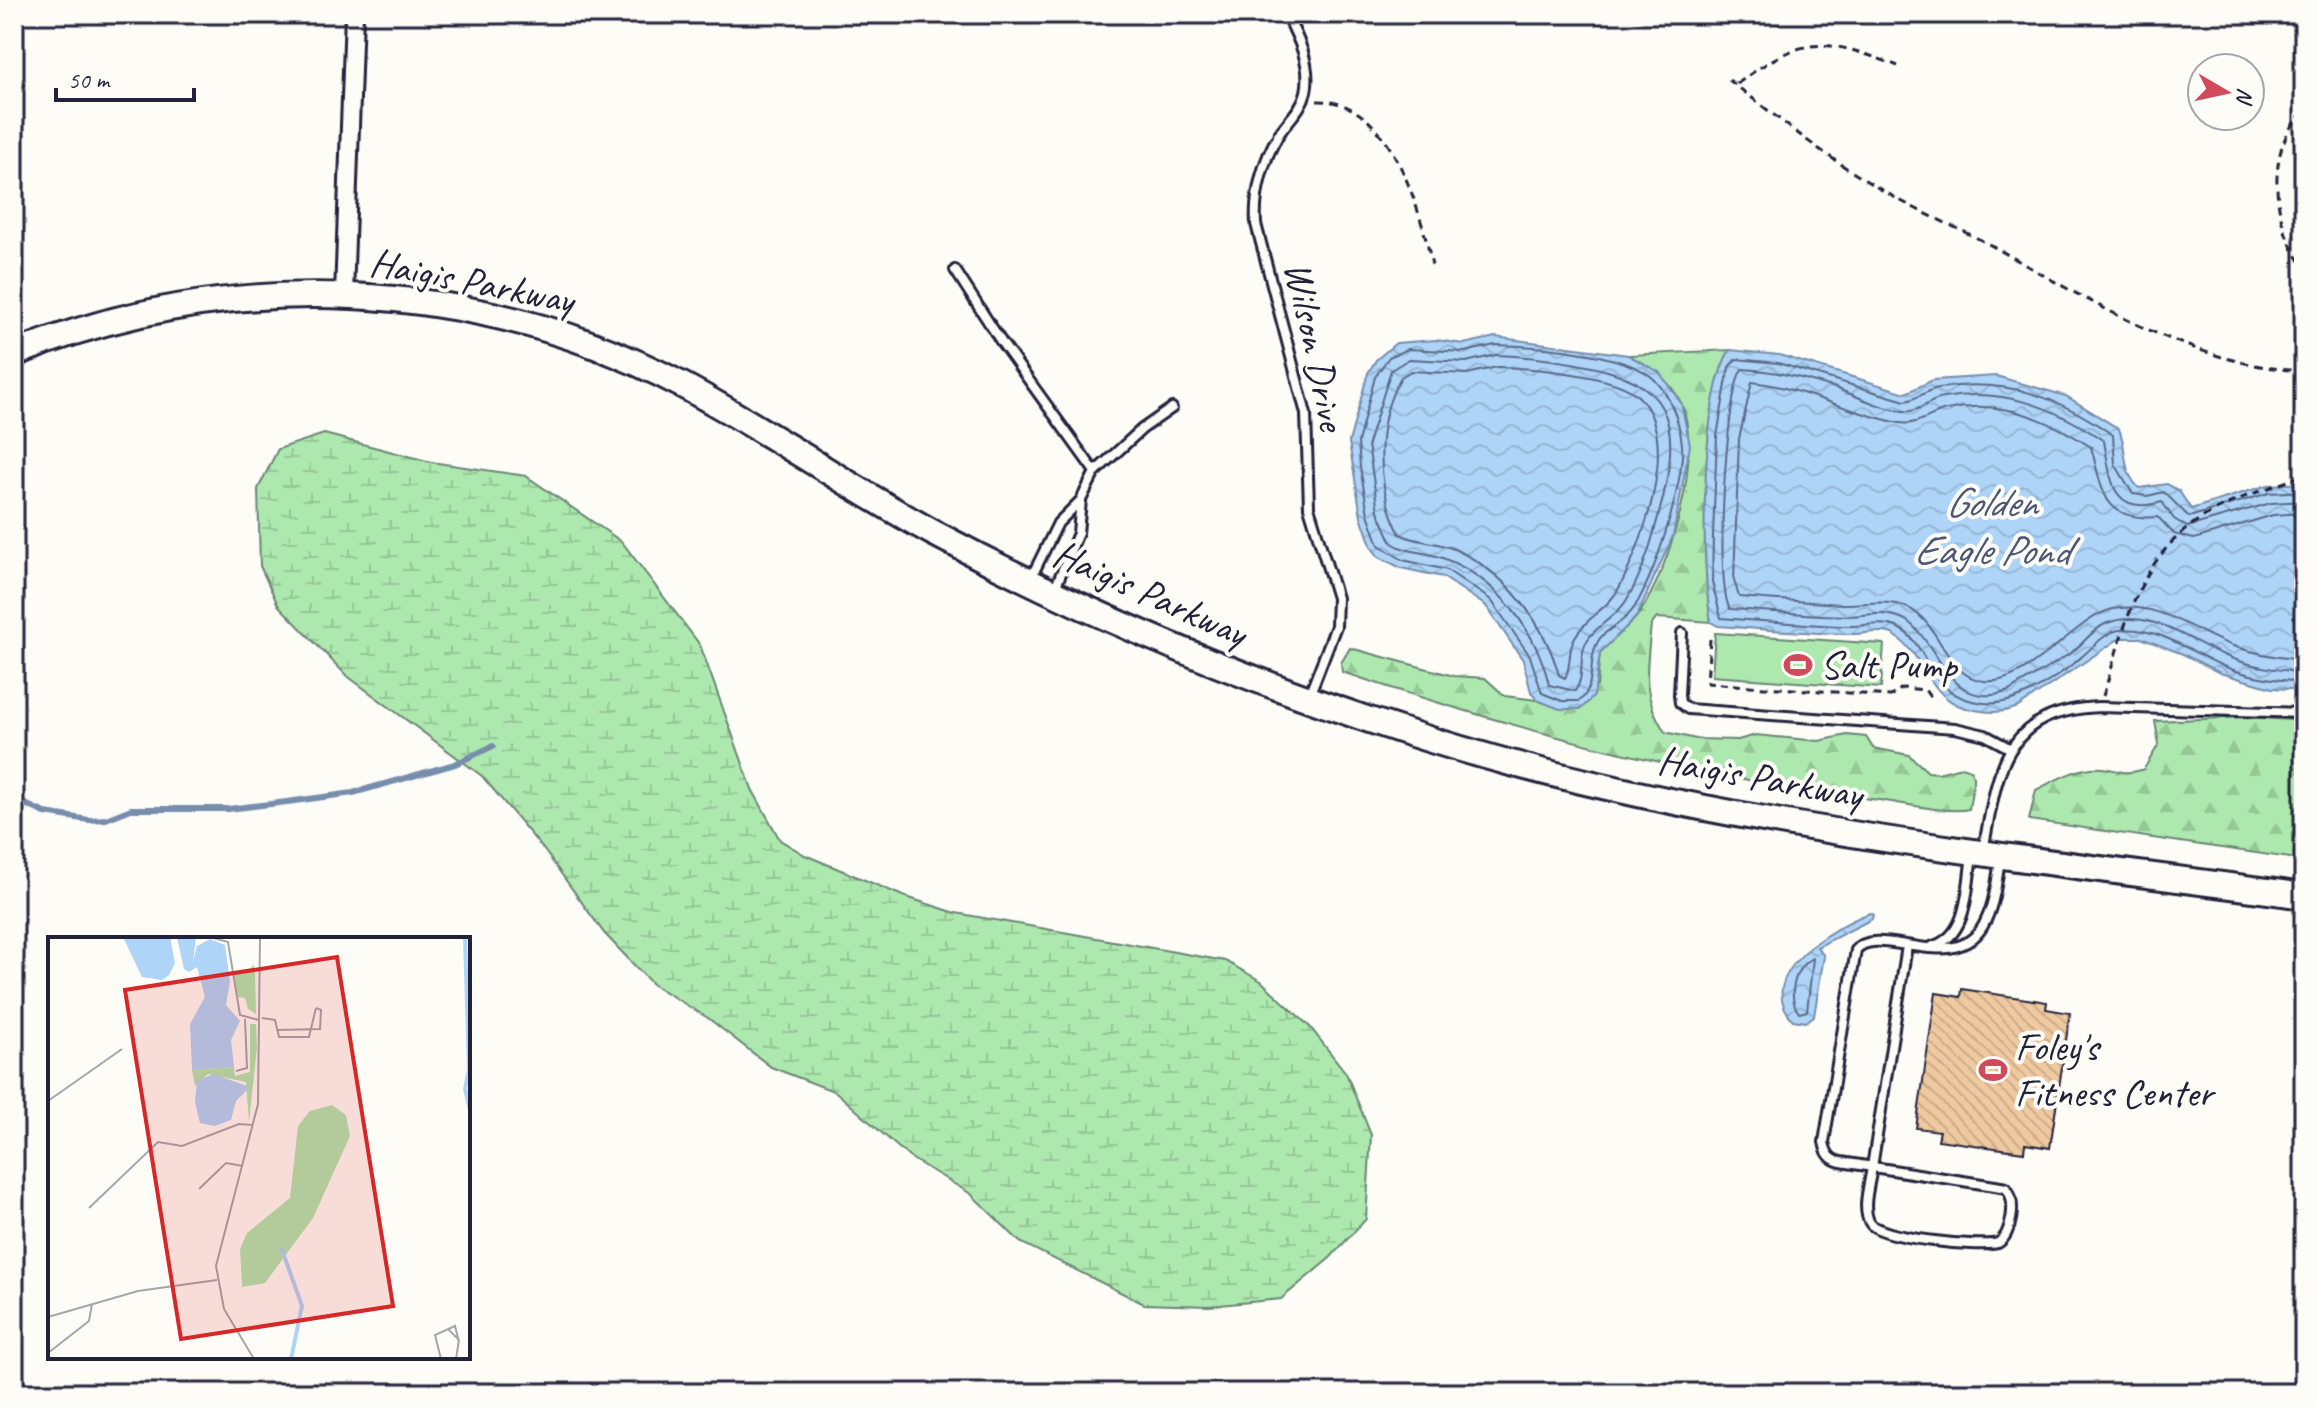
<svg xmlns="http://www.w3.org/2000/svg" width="2318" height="1407" viewBox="0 0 2318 1407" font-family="Caveat,sans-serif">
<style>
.forest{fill:url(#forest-firs);stroke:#688574;stroke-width:2}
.wetland{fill:url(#wetland-marsh);stroke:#688574;stroke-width:2}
.garden{fill:#ade8ae;stroke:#688574;stroke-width:2}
.water{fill:url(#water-waves);stroke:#768dac;stroke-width:2}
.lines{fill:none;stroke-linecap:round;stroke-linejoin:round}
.shore{stroke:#5a6987;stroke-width:2}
.stream{stroke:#768dac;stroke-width:6}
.building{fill:url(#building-back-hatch);stroke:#22223b;stroke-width:2}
.lane-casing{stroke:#22223b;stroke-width:14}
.street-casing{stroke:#22223b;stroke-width:22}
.primary-casing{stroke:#22223b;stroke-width:30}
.path{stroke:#22223b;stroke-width:3;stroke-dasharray:8 6;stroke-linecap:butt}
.lane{stroke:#fdfcf7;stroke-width:8}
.street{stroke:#fdfcf7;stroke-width:16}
.primary{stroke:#fdfcf7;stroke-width:24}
.labels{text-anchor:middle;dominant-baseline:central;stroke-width:8;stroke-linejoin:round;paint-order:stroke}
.street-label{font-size:40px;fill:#22223b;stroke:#fdfcf7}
.poi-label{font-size:40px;fill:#22223b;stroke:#fdfcf7;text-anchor:start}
.water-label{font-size:42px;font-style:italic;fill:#4c5774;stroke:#fdfcf7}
.inset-river{fill:none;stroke:#aed4f8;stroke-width:4}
.inset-road{fill:none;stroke:#a5a5ac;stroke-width:2}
.view{fill:#d62828;fill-opacity:0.15;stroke:#d62828;stroke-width:4}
.inset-edge{fill:none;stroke:#22223b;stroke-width:4}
</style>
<defs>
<pattern id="forest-firs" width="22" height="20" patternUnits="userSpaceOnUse" patternTransform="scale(2)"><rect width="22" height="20" fill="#ade8ae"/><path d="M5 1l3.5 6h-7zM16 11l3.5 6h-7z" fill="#95c797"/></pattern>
<pattern id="wetland-marsh" width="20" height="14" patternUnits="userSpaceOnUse" patternTransform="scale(2)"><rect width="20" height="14" fill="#ade8ae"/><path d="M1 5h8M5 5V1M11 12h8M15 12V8" fill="none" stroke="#95c797"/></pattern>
<pattern id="water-waves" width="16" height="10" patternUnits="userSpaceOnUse" patternTransform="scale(2)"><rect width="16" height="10" fill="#aed4f8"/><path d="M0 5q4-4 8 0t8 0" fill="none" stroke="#95b6d6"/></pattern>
<pattern id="building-back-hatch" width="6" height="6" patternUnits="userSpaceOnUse" patternTransform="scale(2)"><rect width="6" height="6" fill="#efc99f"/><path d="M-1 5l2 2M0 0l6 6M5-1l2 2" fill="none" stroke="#cdac8a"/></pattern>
</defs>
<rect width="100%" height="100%" fill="#fdfcf7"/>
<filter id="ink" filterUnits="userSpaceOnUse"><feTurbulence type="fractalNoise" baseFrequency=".0125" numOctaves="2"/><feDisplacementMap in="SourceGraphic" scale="16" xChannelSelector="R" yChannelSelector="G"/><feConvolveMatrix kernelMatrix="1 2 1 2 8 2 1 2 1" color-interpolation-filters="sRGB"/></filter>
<g filter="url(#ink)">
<g class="forest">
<path d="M 1730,350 C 1700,398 1701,565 1711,622 L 1657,618 L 1651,625 C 1647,668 1640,694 1665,732 L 1696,739 L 1738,740 L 1756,735 L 1819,741 L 1847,735 L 1866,737 L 1873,748 L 1909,755 L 1928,772 L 1938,773 L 1961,767 L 1971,770 L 1974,778 L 1969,809 C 1947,814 1902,803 1879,800 C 1695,778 1517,730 1342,672 L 1341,663 L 1350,648 L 1454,676 L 1485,678 L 1505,696 L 1537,700 L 1560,709 L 1597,686 L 1600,653 C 1611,637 1628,629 1639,614 C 1670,568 1704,456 1681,403 C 1670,379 1650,367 1628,355 Z"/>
<path d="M 2248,717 L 2304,721 L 2304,860 L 2029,820 L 2036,790 C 2056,780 2078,766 2102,768 C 2122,770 2122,776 2144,769 L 2159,744 L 2155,721 Z"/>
</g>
<path class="wetland" d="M 324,434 L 431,462 L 526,476 L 622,542 L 700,645 L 752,789 L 780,840 L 805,855 L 903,896 L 956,913 L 1225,961 L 1261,981 L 1310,1027 L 1346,1073 L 1371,1135 L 1366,1219 L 1330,1258 L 1281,1299 L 1209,1306 L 1144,1304 L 1020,1242 L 971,1194 L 909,1157 L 836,1092 L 771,1067 L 708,1018 L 652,984 L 604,933 L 544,850 L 482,776 L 346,675 L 278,605 L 260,566 L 258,489 L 278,449 Z"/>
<path class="garden" d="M 1715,633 L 1884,644 L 1881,688 L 1712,676 Z"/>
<g class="water">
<path d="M 1495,337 L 1628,355 L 1659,372 L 1681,403 L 1690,445 L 1673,536 L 1637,616 L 1600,653 L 1594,696 L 1581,709 L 1560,709 L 1537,700 L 1531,692 L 1523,660 L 1486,606 L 1443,577 L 1401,568 L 1379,557 L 1372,548 L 1361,516 L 1349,442 L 1368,373 L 1376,360 L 1396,343 L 1436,340 L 1464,344 Z"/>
<path d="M 1730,350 L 1779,355 L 1906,393 L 1933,380 L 1996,376 L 2066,396 L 2119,429 C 2128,451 2121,470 2139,488 L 2167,484 L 2179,491 L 2191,509 L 2268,485 L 2304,483 L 2304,690 L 2272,688 L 2220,673 L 2183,654 L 2141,638 L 2120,638 L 2018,707 C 2002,713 1991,713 1975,710 C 1930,704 1928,661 1897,637 C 1886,628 1867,634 1855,634 C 1809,634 1764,629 1718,626 L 1711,622 C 1701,565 1700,397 1730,350 Z"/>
<path d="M 1870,913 L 1873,914 L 1872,919 L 1817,947 L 1824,956 L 1814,1016 L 1806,1022 L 1793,1020 C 1751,975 1836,925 1870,913 Z"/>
</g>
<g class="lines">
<g class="shore">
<path d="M 1495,345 C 1534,346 1625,352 1654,379 C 1670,395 1680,422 1682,445 C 1685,481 1653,584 1631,612 C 1623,622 1612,627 1603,635 C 1584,653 1599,687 1579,701 L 1562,701 L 1542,693 L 1530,656 L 1491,600 L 1447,570 L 1403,560 L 1379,545 L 1368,514 L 1360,467 L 1358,442 L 1375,377 L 1389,357 L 1408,349 L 1465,352 Z"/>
<path d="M 1496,355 C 1526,356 1557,360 1587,366 C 1669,382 1681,420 1663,498 C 1654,533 1645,570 1626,601 C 1616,617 1598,624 1588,639 C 1577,655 1586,677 1575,691 L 1549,685 C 1537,631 1497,579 1445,559 C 1427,551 1409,554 1392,543 L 1378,511 L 1368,444 L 1391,370 L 1409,359 L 1466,362 Z"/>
<path d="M 1497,367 C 1529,368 1617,374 1639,397 C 1681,440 1643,542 1619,588 C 1609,608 1586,617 1575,637 C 1567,650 1572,667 1565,678 L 1559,675 C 1544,622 1506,572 1454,549 C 1436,541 1417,543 1400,534 C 1376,489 1374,422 1401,377 L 1411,371 L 1467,374 Z"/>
<path d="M 2304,491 L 2269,493 L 2189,517 L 2164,492 L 2147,496 L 2133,494 L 2115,464 L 2113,435 C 2057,396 2007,378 1939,388 C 1928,389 1918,399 1905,401 L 1778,363 L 1736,359 L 1729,367 L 1717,436 L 1713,535 L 1712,582 L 1721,618 C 1761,621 1802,624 1842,626 C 1860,627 1880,621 1896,627 C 1933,643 1922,696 1984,703 C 2016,707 2056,678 2080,658 C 2093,648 2103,633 2119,630 C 2156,625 2189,651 2221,665 C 2247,677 2276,680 2304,682"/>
<path d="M 2304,501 L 2271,503 L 2187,527 L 2174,519 L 2162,502 C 2110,517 2111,478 2104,441 C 2055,407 2003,387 1943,398 C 1929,400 1919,413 1903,411 C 1880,408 1859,397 1838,389 C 1808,379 1774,370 1742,369 C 1726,391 1714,586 1730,609 C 1768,611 1808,615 1847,616 C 1860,616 1877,612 1890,615 C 1895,616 1903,618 1907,621 C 1942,647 1949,713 2009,691 C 2030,678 2052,666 2072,652 C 2083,644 2092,630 2105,624 C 2147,606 2189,641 2226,656 C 2251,667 2278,670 2304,672"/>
<path d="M 2304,513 L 2273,515 L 2194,539 L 2174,534 L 2158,517 C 2101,522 2103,489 2091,447 C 2047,418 2000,399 1947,410 C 1931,413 1918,426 1900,423 C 1850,414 1806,388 1752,382 L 1739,439 L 1734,580 L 1739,597 C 1774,600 1808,602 1842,604 C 1865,605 1887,598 1908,608 C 1942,624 1944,676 1984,681 C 2028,687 2075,617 2113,609 C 2158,600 2194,632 2233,646 C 2256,654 2280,658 2304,660"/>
<path d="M 1813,958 L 1807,1011 L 1799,1013 C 1787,997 1794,966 1813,958 Z"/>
</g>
<path class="stream" d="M 14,799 L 45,813 L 89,820 L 106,819 L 131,809 L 228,809 L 287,802 L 353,793 L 455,764 L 493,746"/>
</g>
<path class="building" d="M 1962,989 L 2047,1002 L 2046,1009 L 2070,1013 L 2050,1148 L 2025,1144 L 2024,1152 L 1938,1140 L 1940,1131 L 1916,1128 L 1936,993 L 1961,997 Z"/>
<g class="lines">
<defs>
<g id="lane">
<path d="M 1286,14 C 1298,37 1312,65 1306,92 C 1302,109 1288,120 1279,134 C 1263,160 1254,194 1256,224 L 1306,414 L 1309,507 L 1337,598 L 1336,626 L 1309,696"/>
<path d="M 955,270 L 1002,343 L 1095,472 L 1081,500 L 1058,523 L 1031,578"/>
<path d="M 1095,472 L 1142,429 L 1172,408"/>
<path d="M 1055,588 L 1078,533 L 1081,500"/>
<path d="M 1682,633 L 1679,695 L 1680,703 L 1688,709 L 1955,728 L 1985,735 L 2011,749"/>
<path d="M 1983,851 C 1998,771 2002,711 2099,707 L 2304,713"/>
<path d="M 1907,946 L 1872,1167 C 1870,1183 1861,1208 1870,1223 C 1878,1238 1979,1248 1998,1243 C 2012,1235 2017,1201 2006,1188 L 1995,1186 L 1841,1162 C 1830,1160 1826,1153 1824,1142 L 1856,950 C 1878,922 1960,980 1986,920 C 1995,901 1997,879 2000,859"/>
<path d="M 1933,946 C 1969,936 1967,886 1972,855"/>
</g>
<path id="street" d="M 344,295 L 354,14"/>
<path id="primary" d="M 14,354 C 229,266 476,277 682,385 C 767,430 847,486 932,532 C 1082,612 1239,678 1400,730 C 1692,826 2001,854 2304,896"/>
</defs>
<use href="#lane" class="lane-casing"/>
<use href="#street" class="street-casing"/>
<use href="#primary" class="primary-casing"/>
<g class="path">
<path d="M 1729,80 C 1781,120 1830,161 1887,193 C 1922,214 1960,228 1996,248 C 2089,301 2194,366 2304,371"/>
<path d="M 1737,84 C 1802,35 1823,37 1898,66"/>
<path d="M 1317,101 C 1390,98 1420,209 1432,265"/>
<path d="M 2304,112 C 2263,147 2273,229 2304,266"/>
<path d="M 1710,639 L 1707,683 L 1891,696 L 1902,688 L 1925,690 L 1932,700"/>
<path d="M 2103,696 C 2126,623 2139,551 2212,512 C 2241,496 2274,487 2304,475"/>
</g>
<use href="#lane" class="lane"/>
<use href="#street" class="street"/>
<use href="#primary" class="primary"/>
</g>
</g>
<defs>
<symbol id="stadium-bare" viewBox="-9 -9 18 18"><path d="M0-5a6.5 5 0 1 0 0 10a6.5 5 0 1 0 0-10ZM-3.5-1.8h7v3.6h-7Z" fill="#d1495b" stroke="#fdfcf7" stroke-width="2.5" paint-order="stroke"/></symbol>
</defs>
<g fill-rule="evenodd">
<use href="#stadium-bare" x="1778" y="645" width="40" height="40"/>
<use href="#stadium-bare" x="1973" y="1050" width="40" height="40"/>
</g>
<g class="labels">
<g class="street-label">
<text transform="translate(472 281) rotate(11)">Haigis Parkway</text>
<text transform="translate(1315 346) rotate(78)">Wilson Drive</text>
<text transform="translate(1150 593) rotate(24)">Haigis Parkway</text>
<text transform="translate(1760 777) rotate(10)">Haigis Parkway</text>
</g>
<g class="poi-label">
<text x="1820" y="665">Salt Pump</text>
<text x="2015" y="1047">Foley's<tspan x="2015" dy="46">Fitness Center</tspan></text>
</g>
<g class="water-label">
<text x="1991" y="502">Golden<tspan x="1991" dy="48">Eagle Pond</tspan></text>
</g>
</g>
<g transform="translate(48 937)">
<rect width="422" height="422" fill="#fdfcf7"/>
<path d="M 205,27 L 207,32 L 208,77 L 200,72 L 197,61 L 190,60 L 186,36 L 200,36 ZM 202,87 L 208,87 L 209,110 L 201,185 L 198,145 L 160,137 L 147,149 L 144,133 L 186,130 L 187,139 L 202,135 Z" fill="#ade8ae"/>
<path d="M 284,168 L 298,178 L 302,199 L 265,281 L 217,346 L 194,350 L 192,312 L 199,296 L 242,261 L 250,189 L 262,174 Z" fill="#ade8ae"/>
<path d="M 75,0 L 122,0 L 127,26 L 121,38 L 114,43 L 94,40 ZM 129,0 L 148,0 L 145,25 L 149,9 L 162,2 L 177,8 L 182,44 L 178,68 L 192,84 L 183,103 L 186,130 L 144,133 L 142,87 L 157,60 L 149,30 L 141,35 L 136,32 ZM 165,137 L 202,150 L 188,164 L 183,183 L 167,189 L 152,186 L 147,165 L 149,144 Z" fill="#aed4f8"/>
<path class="inset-river" d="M 417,0 L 421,133 L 417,152 L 422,173M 233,310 L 254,369 L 243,422"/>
<path class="inset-road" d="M 162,0 L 180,5 L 192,78 L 211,83M 214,81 L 227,83 L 231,100 L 261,100 L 268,71M 230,93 L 272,92 L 273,73 L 268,71M 188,134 L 199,131 L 197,82M 0,164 L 74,112M 151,252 L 178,226 L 195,229M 41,271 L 110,205 L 134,209 L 191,187 L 205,188M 0,380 L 90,354 L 169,343M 400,392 L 411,403 L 408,422M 0,416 L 41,384 L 44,367M 206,422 L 176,372 L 168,329 L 210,167 L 212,0M 393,422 L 387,398 L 407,389 L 411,405"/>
<path class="view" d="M 289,20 L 345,369 L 133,402 L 77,53 Z"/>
<rect width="422" height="422" class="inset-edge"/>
</g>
<rect width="2318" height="1407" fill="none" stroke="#fdfcf7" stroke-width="48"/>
<rect x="24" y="24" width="2270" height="1359" fill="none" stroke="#22223b" stroke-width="3" filter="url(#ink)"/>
<g transform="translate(2226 92) rotate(99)"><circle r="38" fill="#fdfcf7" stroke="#a5a5ac" stroke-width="2"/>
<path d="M0-6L14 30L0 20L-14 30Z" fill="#d1495b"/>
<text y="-12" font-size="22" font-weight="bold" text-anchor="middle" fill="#22223b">N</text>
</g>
<path d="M56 88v12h138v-12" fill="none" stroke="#22223b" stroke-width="4"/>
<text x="68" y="88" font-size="24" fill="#22223b" stroke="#fdfcf7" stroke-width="6" paint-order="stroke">50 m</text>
</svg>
